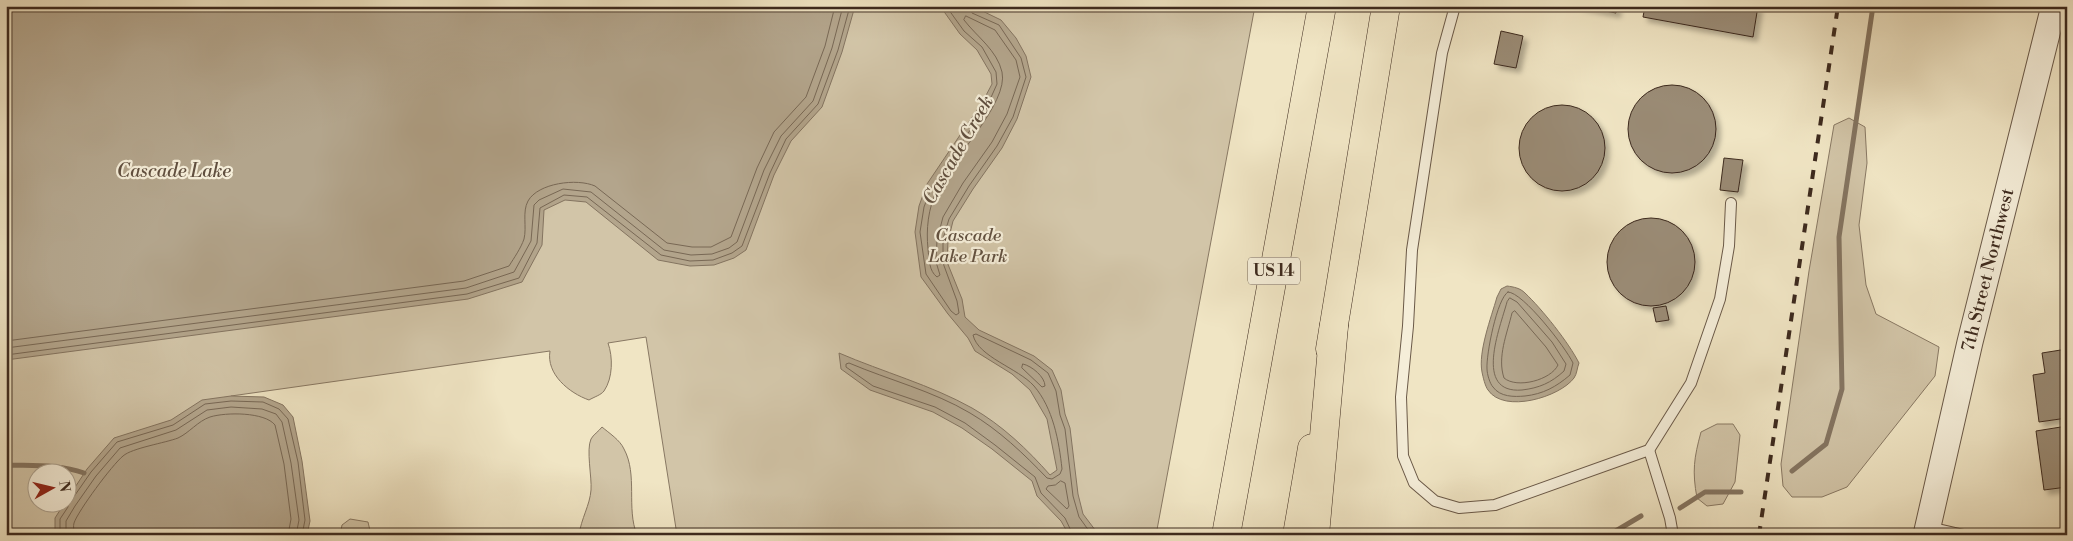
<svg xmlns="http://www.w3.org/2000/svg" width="2073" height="541" viewBox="0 0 2073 541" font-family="'Libre Bodoni',serif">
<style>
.green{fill:#d2c5a8;stroke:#887863;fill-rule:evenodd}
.water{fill:#b3a58c;stroke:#847460}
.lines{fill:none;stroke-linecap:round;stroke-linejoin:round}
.shore{stroke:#786855;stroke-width:1}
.stream{stroke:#847460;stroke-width:5}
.building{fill:#9a8b74;stroke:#3d2a1e;filter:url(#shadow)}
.service-casing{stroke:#6a5948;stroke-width:12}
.tertiary-casing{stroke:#6a5948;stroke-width:27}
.trunk-casing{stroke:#3d2a1e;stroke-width:29}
.motorway-casing{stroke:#3d2a1e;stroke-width:29}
.service{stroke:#f5eed9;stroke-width:10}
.tertiary{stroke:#f5eed9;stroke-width:25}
.trunk{stroke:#f0e5c4;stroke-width:28}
.motorway{stroke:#f0e5c4;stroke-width:28}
.rail{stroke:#3d2a1e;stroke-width:4;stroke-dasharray:9 9;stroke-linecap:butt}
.labels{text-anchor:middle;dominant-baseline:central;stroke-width:4.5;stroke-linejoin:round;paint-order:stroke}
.shield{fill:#f5eed9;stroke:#746556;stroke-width:1}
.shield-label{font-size:16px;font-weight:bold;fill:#3d2a1e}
.park-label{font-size:18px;font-style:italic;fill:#625140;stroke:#f5eed9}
.street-label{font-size:18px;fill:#3d2a1e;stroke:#f5eed9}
.water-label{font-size:19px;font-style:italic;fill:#604f3f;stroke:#f5eed9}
</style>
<defs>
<filter id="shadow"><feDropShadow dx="4.5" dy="4.5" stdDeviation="2.5" flood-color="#0004"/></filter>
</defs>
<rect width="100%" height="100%" fill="#f0e5c4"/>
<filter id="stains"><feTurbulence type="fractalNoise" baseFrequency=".004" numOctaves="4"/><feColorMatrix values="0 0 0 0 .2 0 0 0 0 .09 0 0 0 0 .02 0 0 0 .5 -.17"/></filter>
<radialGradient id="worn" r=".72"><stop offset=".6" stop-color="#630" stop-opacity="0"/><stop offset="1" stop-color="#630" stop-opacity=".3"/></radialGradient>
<g class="green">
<path d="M 6,6 L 1255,6 L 1156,535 L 677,535 L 646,337 L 608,343 C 613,357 613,378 604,391 C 601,395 594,397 589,400 C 569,393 546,374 550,351 L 231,396 L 180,535 L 6,535 ZM 38,474 L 68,474 L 68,504 L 38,504 Z"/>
<path d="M 1849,118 L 1865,127 L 1867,163 L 1859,225 L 1866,285 L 1876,314 L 1939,347 L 1935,376 L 1847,487 L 1822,497 L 1792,497 L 1783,486 L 1781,464 L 1809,271 L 1834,125 Z"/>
<path d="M 1717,424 L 1733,424 L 1740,435 L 1735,482 L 1723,504 L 1707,506 L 1697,498 C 1692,471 1694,458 1701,432 Z"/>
<path d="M 602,427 C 609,433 620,440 624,449 C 638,475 626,508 637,535 L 579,535 C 581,519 590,505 591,490 C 592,477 586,450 591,439 C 593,435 599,431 602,427 Z"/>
<path d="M 350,519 L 368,522 L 371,535 L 340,535 L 342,525 Z"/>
</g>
<g class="water">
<path d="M 6,6 L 855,6 L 842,52 L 822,107 L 791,141 L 774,175 L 746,250 L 734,258 L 714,265 L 690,266 L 658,260 L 586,202 L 565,200 L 544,210 L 542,245 L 522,282 L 468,299 L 6,360 Z"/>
<path d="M 940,6 L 972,6 L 1001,20 L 1016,38 L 1026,56 L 1031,77 L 1017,119 L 1002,148 L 973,189 L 953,221 L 948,241 L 947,262 L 962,299 L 965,317 L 979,330 L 1034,356 L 1052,370 L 1061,390 L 1065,414 L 1070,428 L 1078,494 L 1083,514 L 1099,535 L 1069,535 L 1061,521 L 1037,496 L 1032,481 L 992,449 L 962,428 L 933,412 L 870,390 L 841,369 L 839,353 C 883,372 931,385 972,408 C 1002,425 1028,450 1050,475 L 1057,470 L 1047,419 L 1030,390 L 1012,374 L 975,351 L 968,338 L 948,314 L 921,277 L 915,232 L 919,206 L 927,184 L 983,101 L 992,84 L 991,74 L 977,50 L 960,34 Z"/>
<path d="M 1507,286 C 1514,287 1520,288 1525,293 C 1542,309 1569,343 1579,363 C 1577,368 1577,374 1574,378 C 1560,397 1504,414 1488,390 C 1485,386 1483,377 1482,372 C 1478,352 1491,318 1497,297 L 1501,289 Z"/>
<path d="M 231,396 L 264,397 L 283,405 L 293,417 L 302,461 L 310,521 L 307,535 L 55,535 L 55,518 L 64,504 L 68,504 L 68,498 L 87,469 L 114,438 L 171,420 L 202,400 Z"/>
</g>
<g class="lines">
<g class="shore">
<path d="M 946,6 L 964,31 L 982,47 L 996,72 L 997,84 L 988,104 L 932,186 L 924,207 L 920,232 L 926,274 L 951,311 L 956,315 L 959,313 L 957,301 L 943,263 L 943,239 L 949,219 L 969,186 L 997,146 L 1013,117 L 1026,77 L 1021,58 L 999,25 L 972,13 L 970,6"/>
<path d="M 966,16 L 995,30 L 1016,60 L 1020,77 L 1007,114 L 992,142 L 963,183 L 943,217 L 937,240 L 936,262 L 940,275 L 937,277 C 929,271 929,259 928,249 C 926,229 928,209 937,190 C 951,160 1009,103 1002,72 C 997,50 977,37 964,20 Z"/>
<path d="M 1508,292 C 1523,292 1566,348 1573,363 L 1570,375 C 1556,387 1543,394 1525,396 C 1514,397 1500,397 1493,387 C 1490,384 1487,374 1487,369 C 1486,355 1497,298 1508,292 Z"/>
<path d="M 1510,298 L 1517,302 L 1552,342 L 1566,364 L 1564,371 C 1551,383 1539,388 1522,390 C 1473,394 1500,328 1507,302 Z"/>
<path d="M 1515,311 L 1546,347 L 1558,365 C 1551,380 1517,389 1504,378 C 1497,357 1507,334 1512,313 Z"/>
<path d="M 6,341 L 464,281 L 509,266 C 514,258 521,248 524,239 C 527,227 522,212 528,201 C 538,183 577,178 595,186 L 667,243 L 692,247 L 711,247 L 731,237 L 757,168 L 774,132 L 806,97 L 825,46 L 835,6"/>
<path d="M 6,348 L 466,288 L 514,272 L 531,241 L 534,205 L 539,200 L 563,189 L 591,192 L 664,250 L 691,255 L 712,254 L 729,248 L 737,242 L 764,170 L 781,136 L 813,101 L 832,48 L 843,6"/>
<path d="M 6,355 L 467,294 L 519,278 L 537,243 L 540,208 L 564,195 L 587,197 L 661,255 L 690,261 L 713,260 L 732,253 L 742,246 L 770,173 L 786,139 L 818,104 L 838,50 L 850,6"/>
<path d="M 1023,364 C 1032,366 1045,377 1045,386 L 1042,387 L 1022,368 Z"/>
<path d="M 1061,481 L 1065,483 L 1069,506 L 1067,509 L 1046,489 L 1048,486 L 1055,485 Z"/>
<path d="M 60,535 L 60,519 L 68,507 L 68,501 L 73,498 L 91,472 L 117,442 L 173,425 L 205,404 L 231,401 L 263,402 L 279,409 L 288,419 L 298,462 L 305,520 L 302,535"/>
<path d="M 66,535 L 66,521 L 75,506 L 96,476 L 120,448 L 176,430 L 207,410 L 231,407 L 262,409 L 276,414 L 282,422 L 291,463 L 299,520 L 296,535"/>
<path d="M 74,535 C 74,531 73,526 74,523 C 78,511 112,465 123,456 C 132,448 165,443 178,438 C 189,433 198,421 210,417 C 226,412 265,412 275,425 L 284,464 L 291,519 L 288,535"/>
<path d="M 1073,535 L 1065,518 L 1041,493 L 1035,477 L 995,445 L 965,423 L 935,407 L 873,386 L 846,367 L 846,364 L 849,363 C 889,380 933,391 970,413 C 999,430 1024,454 1047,478 L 1052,479 L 1060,474 L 1062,469 C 1059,441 1053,408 1034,386 C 1018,368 978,357 973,335 L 976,334 L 1031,360 L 1048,373 L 1056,391 L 1060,415 L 1065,429 L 1073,496 L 1079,517 L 1092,535"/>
</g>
<g class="stream">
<path d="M 6,465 C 32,466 59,464 84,473"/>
<path d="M 1792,471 L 1826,444 L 1842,389 L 1839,237 L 1873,6"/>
<path d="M 1680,508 L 1705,492 L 1741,492"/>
<path d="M 1609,535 L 1641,516"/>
</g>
</g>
<g class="building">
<path d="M 1579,6 L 1617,6 L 1616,13 Z"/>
<path d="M 1645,6 L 1758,6 L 1753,37 L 1643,17 Z"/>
<path d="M 1501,31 L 1523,36 L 1516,68 L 1494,64 Z"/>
<circle cx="1672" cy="129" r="44"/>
<circle cx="1562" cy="148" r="43"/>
<path d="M 1724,158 L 1743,160 L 1738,192 L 1720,190 Z"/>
<circle cx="1651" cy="262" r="44"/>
<path d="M 1666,306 L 1669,320 L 1656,322 L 1653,308 Z"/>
<path d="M 2067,349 L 2067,418 L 2039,422 L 2033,375 L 2045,373 L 2042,353 Z"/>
<path d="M 2067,426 L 2067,487 L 2044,490 L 2036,431 Z"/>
</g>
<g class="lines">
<defs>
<g id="service">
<path d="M 1455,6 L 1442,53 L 1412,250 L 1408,326 L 1401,397 L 1403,456 L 1414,483 L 1435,501 L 1459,508 L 1495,505 L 1649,450 L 1691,383 L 1720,299 L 1729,246 L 1731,203"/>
<path d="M 1649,450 L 1670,518 L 1673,535"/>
<path d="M 1929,527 L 1964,535"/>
</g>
<path id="tertiary" d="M 1926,535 L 1970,342 L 2054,6"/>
<g id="trunk">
<path d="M 1330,349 L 1386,6"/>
<path d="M 1226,535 L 1322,6"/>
<path d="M 1297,535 L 1312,448"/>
</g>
<path id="motorway" d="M 1315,535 L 1334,326"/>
</defs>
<use href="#service" class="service-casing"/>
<use href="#tertiary" class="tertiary-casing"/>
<use href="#trunk" class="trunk-casing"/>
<use href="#motorway" class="motorway-casing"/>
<use href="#service" class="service"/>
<use href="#tertiary" class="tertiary"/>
<use href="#trunk" class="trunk"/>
<use href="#motorway" class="motorway"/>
<path class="rail" d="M 1759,535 L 1838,6"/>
</g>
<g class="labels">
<rect class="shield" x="1248" y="257.5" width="52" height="27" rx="4"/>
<g class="shield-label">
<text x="1274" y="271">US 14</text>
</g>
<g class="park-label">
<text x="968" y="235">Cascade<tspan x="968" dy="21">Lake Park</tspan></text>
</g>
<g class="street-label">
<text transform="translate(1988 270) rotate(-76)">7th Street Northwest</text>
</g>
<g class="water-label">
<text transform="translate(958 150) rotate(-60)">Cascade Creek</text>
<text x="174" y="171">Cascade Lake</text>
</g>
</g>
<rect width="2073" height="541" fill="none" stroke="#f0e5c4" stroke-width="25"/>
<rect x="8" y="8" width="2058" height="526" fill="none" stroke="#3d2a1e" stroke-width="2.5"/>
<rect x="12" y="12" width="2048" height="516" fill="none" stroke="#3d2a1e"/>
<g transform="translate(52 488) rotate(82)"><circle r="24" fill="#f5eed9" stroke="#aba08e"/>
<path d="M0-4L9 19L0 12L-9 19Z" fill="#8f2418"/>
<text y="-8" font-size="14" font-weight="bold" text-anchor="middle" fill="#3d2a1e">N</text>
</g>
<rect width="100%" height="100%" filter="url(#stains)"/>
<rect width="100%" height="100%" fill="url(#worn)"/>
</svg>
